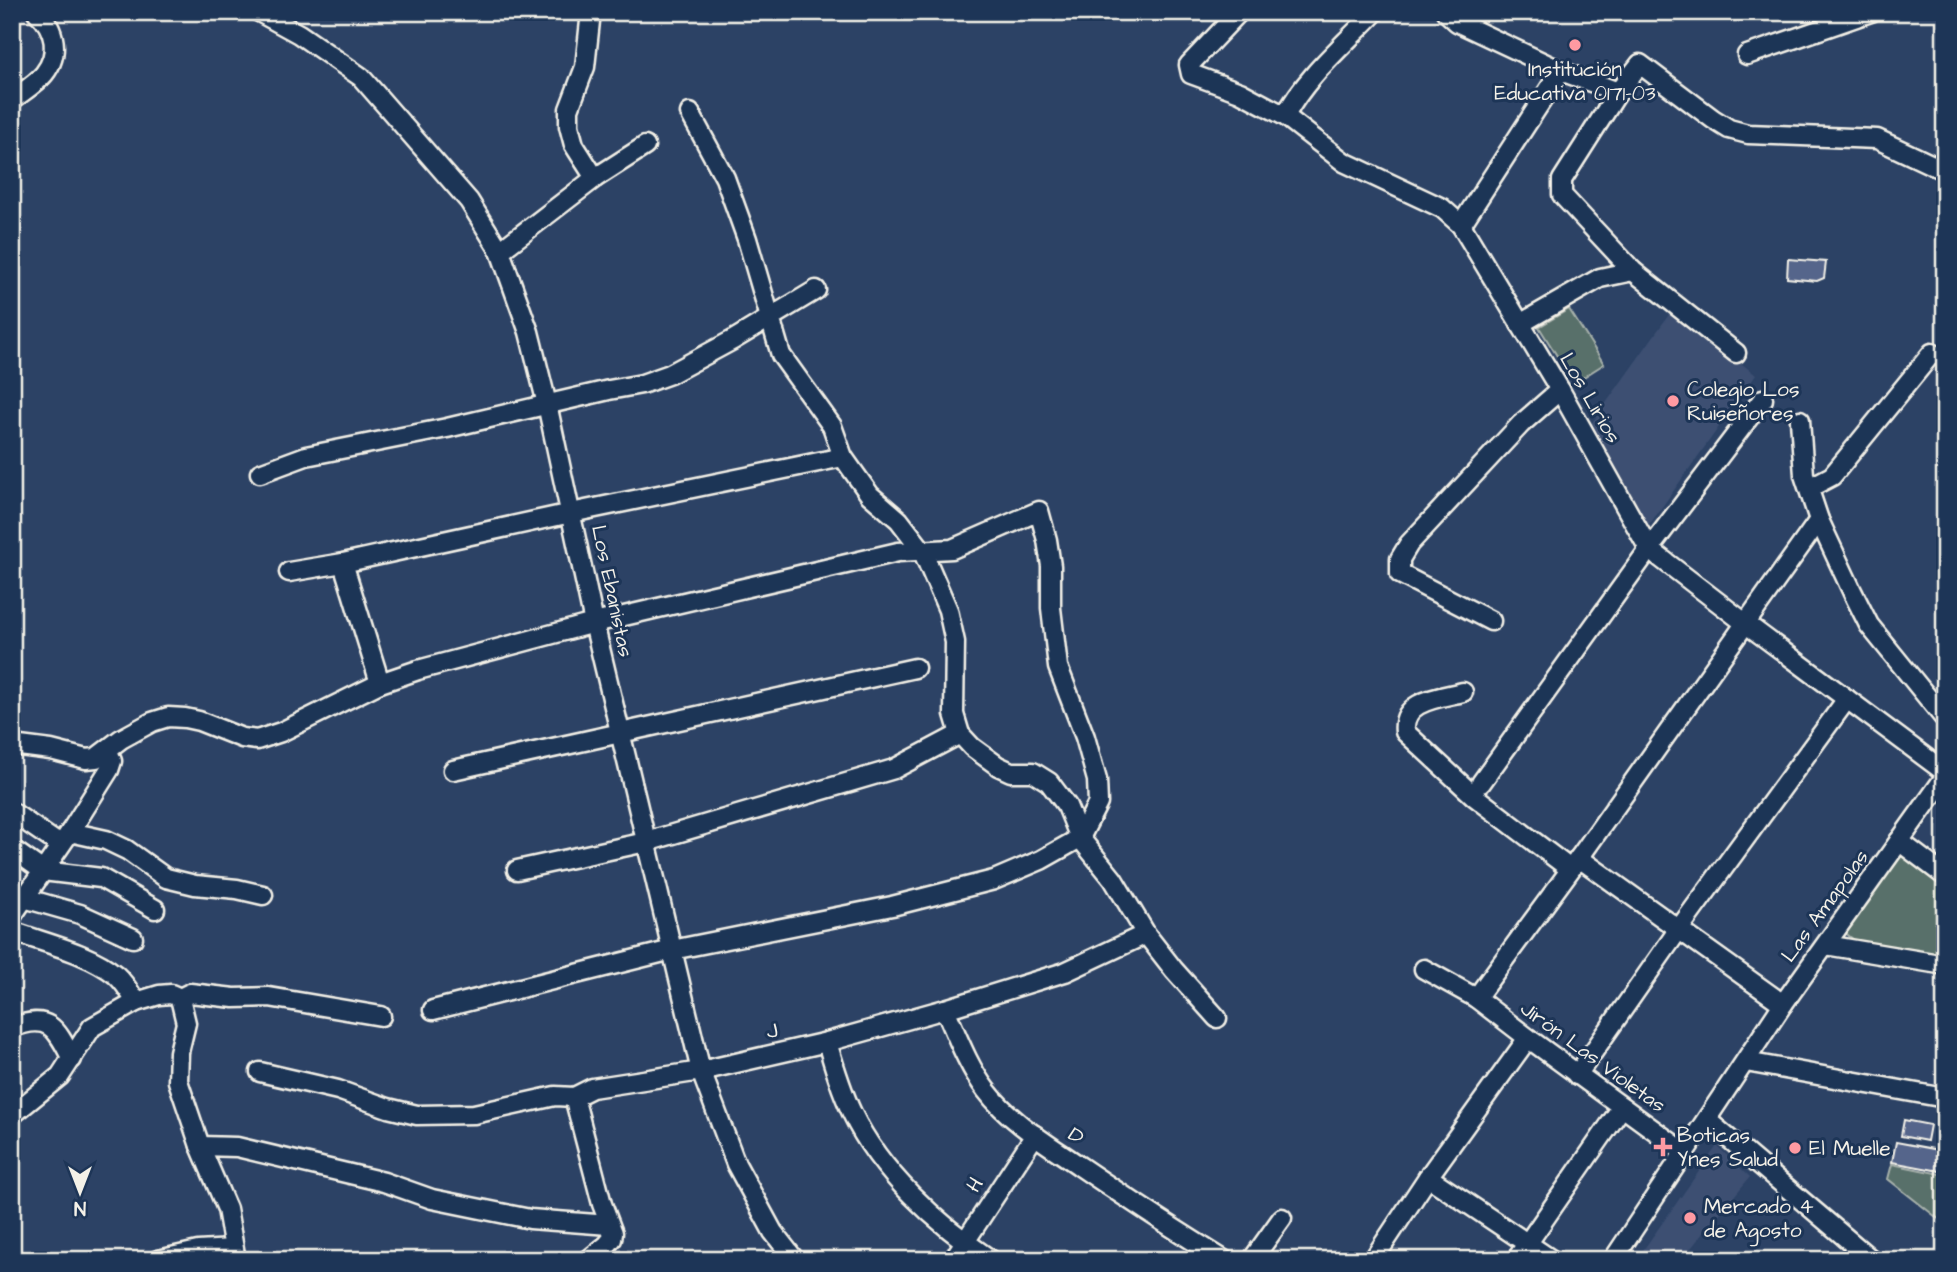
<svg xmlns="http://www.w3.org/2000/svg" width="1957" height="1272" viewBox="0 0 1957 1272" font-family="'Architects Daughter',sans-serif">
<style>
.built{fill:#3c4f72}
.green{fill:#586f6b;stroke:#a6b0aa;stroke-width:2}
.building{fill:#55658b;stroke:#f4f1e8;stroke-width:2}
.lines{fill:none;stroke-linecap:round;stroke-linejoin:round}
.minor-casing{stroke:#f4f1e8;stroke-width:23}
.minor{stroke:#1d3557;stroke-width:18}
.poi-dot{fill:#ff9aa2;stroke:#1d3557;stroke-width:2.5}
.labels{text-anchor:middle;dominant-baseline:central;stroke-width:6;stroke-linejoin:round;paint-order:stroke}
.poi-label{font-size:21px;fill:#f4f1e8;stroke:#1d3557;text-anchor:start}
.street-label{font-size:21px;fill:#f4f1e8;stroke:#1d3557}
</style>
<rect width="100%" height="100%" fill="#2c4265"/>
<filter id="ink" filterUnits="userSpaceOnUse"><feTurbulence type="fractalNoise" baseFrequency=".0143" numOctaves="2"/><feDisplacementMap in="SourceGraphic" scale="14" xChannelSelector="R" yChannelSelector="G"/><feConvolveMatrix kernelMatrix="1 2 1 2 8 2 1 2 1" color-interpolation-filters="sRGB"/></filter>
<g filter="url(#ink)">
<g class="built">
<path d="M 1673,309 L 1756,375 L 1647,528 L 1589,427 Z"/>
<path d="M 1717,1146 L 1750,1177 L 1681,1260 L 1636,1260 Z"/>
</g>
<g class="green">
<path d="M 1569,309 L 1604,364 L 1574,383 L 1539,327 Z"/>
<path d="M 1907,854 L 1945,884 L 1945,958 L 1854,940 L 1843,931 L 1893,860 Z"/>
<path d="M 1892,1164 L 1945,1175 L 1945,1224 L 1888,1179 Z"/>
</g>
<g class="building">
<path d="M 1788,259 L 1826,262 L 1824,278 L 1817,281 L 1787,278 Z"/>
<path d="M 1904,1120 L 1930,1125 L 1927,1141 L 1901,1136 Z"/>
<path d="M 1896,1142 L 1939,1150 L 1939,1148 L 1945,1149 L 1945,1172 L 1892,1162 Z"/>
</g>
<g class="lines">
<defs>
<g id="minor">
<path d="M 259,12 L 299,34 L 361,77 L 469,201 L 500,251 L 529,332 L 547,404 L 594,623 L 701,1071 L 736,1164 L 773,1232 L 795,1260"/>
<path d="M 591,12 L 585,67 L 569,109 L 569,126 L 574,145 L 595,178"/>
<path d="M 1239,12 L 1189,65 L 1191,74 L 1240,92 L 1285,116 L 1344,162 L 1442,208 L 1461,225 L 1560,390 L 1649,549 L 1745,623 L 1945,772"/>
<path d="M 1446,12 L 1457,22 L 1561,71 L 1618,92"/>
<path d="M 1747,55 L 1871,12"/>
<path d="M 12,100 C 22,92 36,84 44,74 C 60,54 56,29 37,12"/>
<path d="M 690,113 L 725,178 L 747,239 L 781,355 L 832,426 L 843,457 L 855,474 L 870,495 L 899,520 L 922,550 L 948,610 L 955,642 L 954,714 L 960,734 L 972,747 L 998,766 L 1011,772 L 1033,772 L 1049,782 L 1067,806 L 1080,838 L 1113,879 L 1146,934 L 1174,970 L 1217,1018"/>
<path d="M 1285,116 C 1306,76 1344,45 1375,12"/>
<path d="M 1461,225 L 1561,71"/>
<path d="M 500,251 L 595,178 L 645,146"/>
<path d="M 1520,324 L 1600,278 L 1633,271"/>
<path d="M 1736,353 L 1633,271 L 1562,195 L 1562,180 L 1618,92 L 1640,64 L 1713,119 L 1729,129 L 1748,134 L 1877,139 L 1945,171"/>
<path d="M 1800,420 L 1804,475 L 1819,520 L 1852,591 L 1869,625 L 1945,719"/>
<path d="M 260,473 L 306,456 L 447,428 L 609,390 L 642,384 L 670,374 L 733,340 L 816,290"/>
<path d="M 1809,488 L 1832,476 L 1932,353"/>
<path d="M 343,563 L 380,683"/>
<path d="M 289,572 L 343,563 L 571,513 L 843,457"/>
<path d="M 1491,621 L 1400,574 L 1400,559 L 1409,544 L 1521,424 L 1560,390"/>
<path d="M 1463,692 C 1439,698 1401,700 1405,732 L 1474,796 L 1570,869"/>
<path d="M 12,745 L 51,750 L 86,759 L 96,758 L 121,739 L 152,722 L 168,717 L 185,718 L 199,721 L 242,738 L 257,740 L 281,732 L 380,683 L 418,670 L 594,623 L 898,552 L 952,549 L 1039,511 L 1047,540 L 1051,566 L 1051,608 L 1058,667 L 1085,737 L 1097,780 L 1098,803 L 1080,838 L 1041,860 L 994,880 L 892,906 L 672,950 L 433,1010"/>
<path d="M 453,770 L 915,668"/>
<path d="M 1481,783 L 1649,549 L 1763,399"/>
<path d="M 12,812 L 60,845"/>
<path d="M 70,832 L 106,840 L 127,850 L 166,878 L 195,885 L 237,889 L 263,895"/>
<path d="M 1899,841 L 1945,876"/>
<path d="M 12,849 L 43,871 L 101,878 L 155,909"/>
<path d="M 1579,858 L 1783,1004"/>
<path d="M 517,870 L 646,842 L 894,769 L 960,734"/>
<path d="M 12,889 L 24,898 L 80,914 L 133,938"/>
<path d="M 12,916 L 70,832 L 109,770 L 112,761 L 108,751"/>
<path d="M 12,931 C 44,943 90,953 116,975 C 125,983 130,992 136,1002"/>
<path d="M 1826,945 L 1945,965"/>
<path d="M 1424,969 L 1476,998 L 1528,1038 L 1684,1152"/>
<path d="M 180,998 L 190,993 L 234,998 L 269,997 L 381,1016"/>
<path d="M 1476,998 L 1579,858 L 1819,520"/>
<path d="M 945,1009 C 957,1036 968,1066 986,1090 C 1010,1122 1048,1144 1081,1167 C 1128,1199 1175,1230 1224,1260"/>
<path d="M 12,1028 C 48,1013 56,1027 72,1059"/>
<path d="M 827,1042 C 834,1066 841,1090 852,1113 C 880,1172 937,1224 991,1260"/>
<path d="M 1746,1062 L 1945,1098"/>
<path d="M 260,1072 L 338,1090 L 388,1108 L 417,1115 L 474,1114 L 555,1096 L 574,1097"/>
<path d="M 1577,1075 L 1679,929 L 1847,699"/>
<path d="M 574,1097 L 592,1088 L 701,1071 L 827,1042 L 945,1009 L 1065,972 L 1146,934"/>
<path d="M 574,1097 L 602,1204 L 613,1233 L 612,1239 L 607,1245 L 588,1260"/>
<path d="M 12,1115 L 60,1076 L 92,1027 L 136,1002 L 159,995 L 171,994 L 180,998 L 186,1023 L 179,1052 L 178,1081 L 200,1146 L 227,1209 L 236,1260"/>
<path d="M 1707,1120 L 1872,1260"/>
<path d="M 200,1146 L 237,1147 L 384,1182 L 432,1199 L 530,1219 L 609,1225"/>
<path d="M 1428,1177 L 1552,1260"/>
<path d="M 158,1260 L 198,1251 L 233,1249"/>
<path d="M 953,1260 L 1035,1135"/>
<path d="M 1252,1260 L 1282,1218"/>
<path d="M 1373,1260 L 1428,1177 L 1528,1038"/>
<path d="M 1516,1260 L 1622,1107"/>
<path d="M 1613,1260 L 1783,1004 L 1945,777"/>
</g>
</defs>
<use href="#minor" class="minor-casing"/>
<use href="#minor" class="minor"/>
</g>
</g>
<g class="poi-dot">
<circle cx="1575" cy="45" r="7"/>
<circle cx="1673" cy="401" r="7"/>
<path d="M1659.5 1136.5h7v7h7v7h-7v7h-7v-7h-7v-7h7z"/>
<circle cx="1795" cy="1148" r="7"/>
<circle cx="1690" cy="1218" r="7"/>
</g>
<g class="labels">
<g class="poi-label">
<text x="1575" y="69" text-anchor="middle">Institución<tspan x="1575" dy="24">Educativa 0171-03</tspan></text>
<text x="1687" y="389">Colegio Los<tspan x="1687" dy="24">Ruiseñores</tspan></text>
<text x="1677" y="1135">Boticas<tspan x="1677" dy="24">Ynes Salud</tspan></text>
<text x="1809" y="1148">El Muelle</text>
<text x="1704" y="1206">Mercado 4<tspan x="1704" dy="24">de Agosto</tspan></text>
</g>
<g class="street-label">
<text transform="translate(1590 398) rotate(60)">Los Lirios</text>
<text transform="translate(612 591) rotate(78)">Los Ebanistas</text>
<text transform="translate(1825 906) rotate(-54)">Las Amapolas</text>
<text transform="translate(772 1031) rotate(-13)">J</text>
<text transform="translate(1593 1057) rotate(36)">Jirón Las Violetas</text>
<text transform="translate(1076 1136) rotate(34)">D</text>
<text transform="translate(975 1185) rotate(-57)">H</text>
</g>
</g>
<rect width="1957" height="1272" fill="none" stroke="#1d3557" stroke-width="42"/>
<rect x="21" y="21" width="1915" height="1230" fill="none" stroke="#f4f1e8" stroke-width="2.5" filter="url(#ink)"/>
<g transform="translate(80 1192) rotate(180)" stroke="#1d3557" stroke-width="5" paint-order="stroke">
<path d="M0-5L12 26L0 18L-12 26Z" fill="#f4f1e8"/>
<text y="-10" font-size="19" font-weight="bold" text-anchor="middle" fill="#f4f1e8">N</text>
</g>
</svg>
